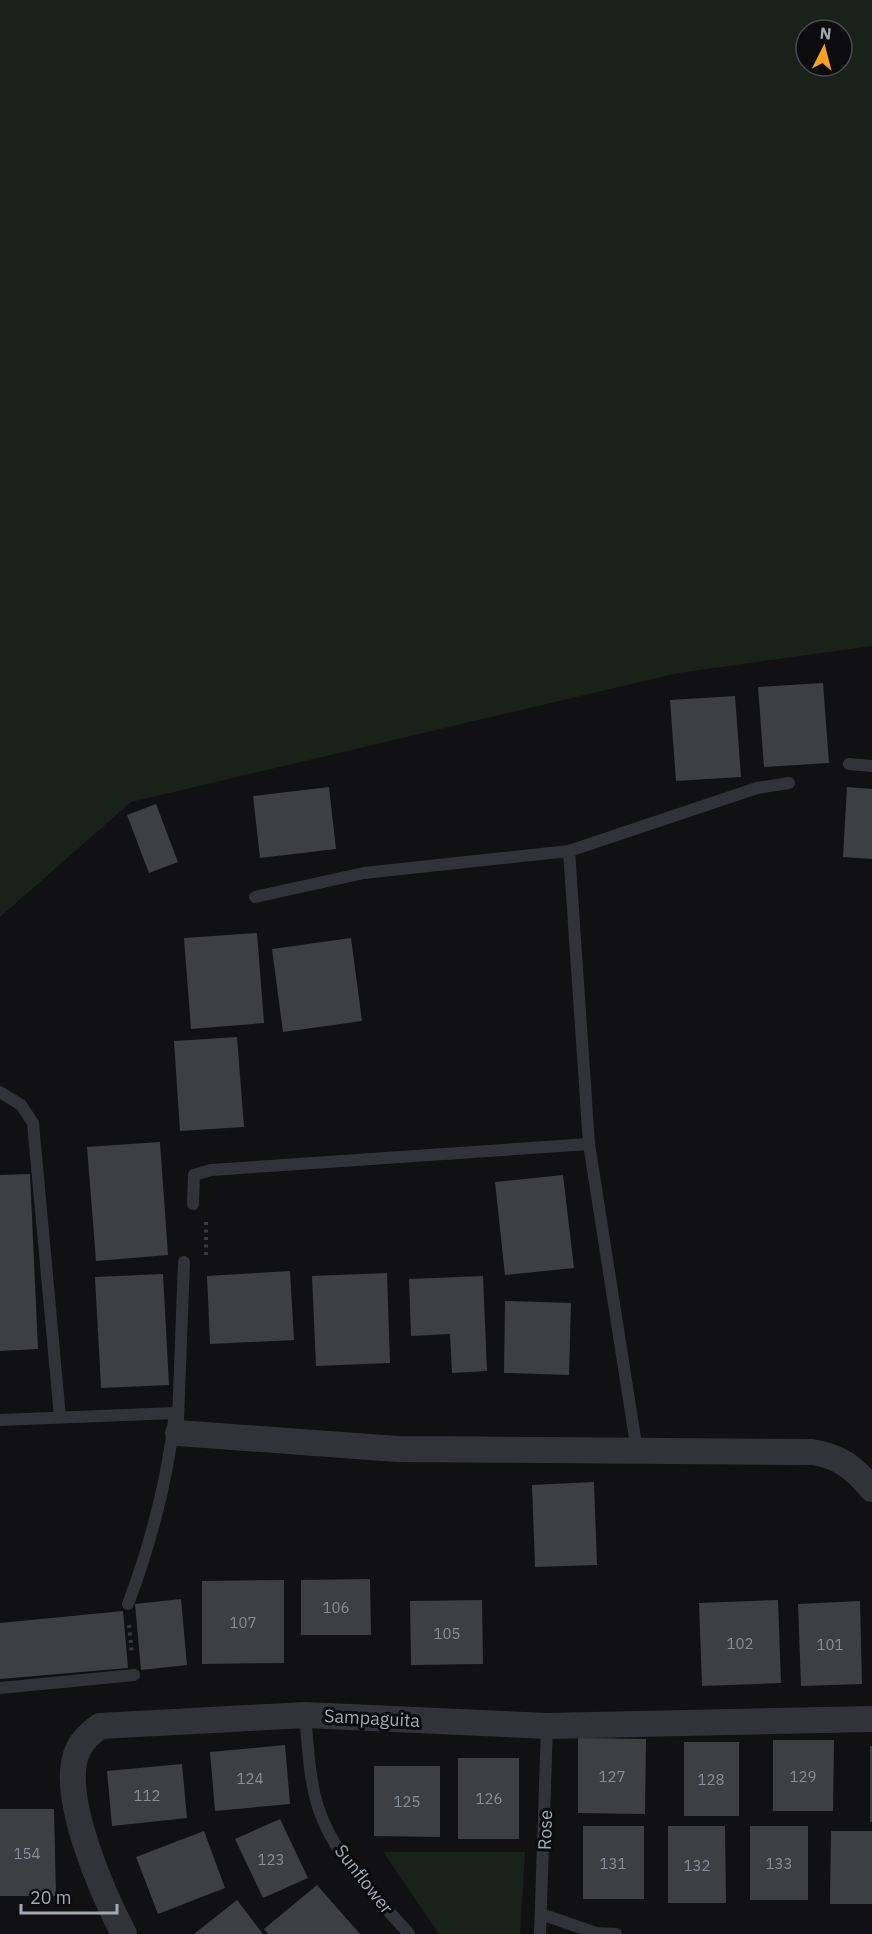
<svg xmlns="http://www.w3.org/2000/svg" width="872" height="1934" viewBox="0 0 872 1934" font-family="'IBM Plex Sans',sans-serif">
<style>
.green{fill:#19211a;fill-rule:evenodd}
.building{fill:#3d3f43}
.lines{fill:none;stroke-linecap:round;stroke-linejoin:round}
.path{stroke:#383a3f;stroke-width:4;stroke-dasharray:3 4.5;stroke-linecap:butt}
.service{stroke:#323338;stroke-width:12}
.minor{stroke:#323338;stroke-width:26}
.labels{text-anchor:middle;dominant-baseline:central;stroke-width:6;stroke-linejoin:round;paint-order:stroke}
.number-label{font-size:15px;fill:#888e98}
.street-label{font-size:18px;fill:#a1a9b4;stroke:#0c0c0e}
</style>
<rect width="100%" height="100%" fill="#111113"/>
<g class="green">
<path d="M 0,0 L 872,0 L 872,646 L 678,673 L 131,802 L 0,917 ZM 806,30 L 842,30 L 842,66 L 806,66 Z"/>
<path d="M 383,1852 L 525,1852 L 520,1934 L 439,1934 Z"/>
</g>
<g class="building">
<path d="M 823,683 L 829,763 L 764,767 L 758,687 Z"/>
<path d="M 735,696 L 741,777 L 676,781 L 670,700 Z"/>
<path d="M 329,787 L 336,849 L 260,858 L 253,796 Z"/>
<path d="M 847,787 L 872,789 L 872,859 L 843,857 Z"/>
<path d="M 156,804 L 178,862 L 149,873 L 127,815 Z"/>
<path d="M 257,933 L 264,1023 L 191,1029 L 184,938 Z"/>
<path d="M 351,938 L 362,1021 L 283,1032 L 272,949 Z"/>
<path d="M 237,1037 L 244,1127 L 180,1131 L 174,1041 Z"/>
<path d="M 160,1142 L 168,1255 L 96,1261 L 87,1147 Z"/>
<path d="M 30,1174 L 38,1349 L 0,1351 L 0,1175 Z"/>
<path d="M 563,1175 L 574,1268 L 505,1275 L 495,1182 Z"/>
<path d="M 290,1271 L 294,1340 L 210,1344 L 207,1276 Z"/>
<path d="M 387,1273 L 390,1363 L 316,1366 L 312,1276 Z"/>
<path d="M 163,1274 L 169,1385 L 101,1388 L 95,1277 Z"/>
<path d="M 483,1276 L 487,1371 L 452,1373 L 450,1334 L 411,1336 L 409,1279 Z"/>
<path d="M 505,1301 L 571,1303 L 569,1375 L 504,1373 Z"/>
<path d="M 594,1482 L 597,1565 L 535,1567 L 532,1485 Z"/>
<path d="M 370,1579 L 371,1635 L 301,1635 L 301,1580 Z"/>
<path d="M 284,1580 L 284,1663 L 202,1664 L 202,1581 Z"/>
<path d="M 181,1599 L 187,1665 L 141,1670 L 135,1604 Z"/>
<path d="M 482,1600 L 483,1664 L 411,1665 L 410,1601 Z"/>
<path d="M 778,1600 L 781,1683 L 702,1686 L 699,1603 Z"/>
<path d="M 860,1601 L 862,1684 L 801,1686 L 798,1604 Z"/>
<path d="M 123,1611 L 128,1668 L 0,1679 L 0,1623 Z"/>
<path d="M 578,1738 L 646,1739 L 645,1814 L 578,1813 Z"/>
<path d="M 773,1740 L 834,1740 L 833,1811 L 773,1811 Z"/>
<rect x="684" y="1742" width="55" height="74"/>
<path d="M 285,1745 L 290,1804 L 215,1811 L 210,1752 Z"/>
<rect x="870" y="1746" width="2" height="76"/>
<rect x="458" y="1758" width="61" height="81"/>
<path d="M 182,1764 L 187,1818 L 112,1826 L 107,1771 Z"/>
<path d="M 374,1766 L 440,1766 L 440,1837 L 374,1836 Z"/>
<path d="M 0,1809 L 54,1809 L 56,1896 L 0,1896 Z"/>
<path d="M 280,1819 L 308,1878 L 263,1898 L 235,1839 Z"/>
<rect x="583" y="1826" width="61" height="73"/>
<path d="M 668,1826 L 725,1826 L 726,1903 L 668,1903 Z"/>
<rect x="750" y="1826" width="58" height="74"/>
<path d="M 204,1831 L 225,1888 L 158,1914 L 136,1857 Z"/>
<path d="M 831,1831 L 872,1831 L 872,1904 L 830,1904 Z"/>
<path d="M 317,1885 L 360,1934 L 268,1934 L 264,1929 Z"/>
<path d="M 237,1900 L 263,1934 L 194,1934 Z"/>
</g>
<g class="lines">
<g class="path">
<path d="M 206,1222 L 206,1256"/>
<path d="M 129,1625 L 132,1654"/>
</g>
<g class="service">
<path d="M 849,764 L 872,766"/>
<path d="M 569,851 L 589,1144 L 637,1451"/>
<path d="M 255,897 L 364,873 L 569,851 L 757,788 L 789,783"/>
<path d="M 0,1092 L 21,1105 L 33,1123 L 60,1417"/>
<path d="M 193,1204 L 194,1175 L 211,1170 L 589,1144"/>
<path d="M 0,1420 L 175,1413 L 176,1419"/>
<path d="M 178,1420 L 184,1262"/>
<path d="M 128,1604 C 151,1543 168,1477 175,1413"/>
<path d="M 0,1688 L 134,1675"/>
<path d="M 305,1715 C 308,1745 309,1778 318,1807 C 334,1857 375,1895 409,1934"/>
<path d="M 541,1914 L 596,1933 L 616,1934"/>
<path d="M 540,1934 L 547,1726"/>
</g>
<g class="minor">
<path d="M 178,1433 L 397,1449 L 812,1452 C 840,1456 854,1468 872,1489"/>
<path d="M 124,1934 C 103,1894 63,1803 75,1758 C 79,1743 88,1735 100,1726 L 305,1715 L 547,1726 L 872,1719"/>
</g>
</g>
<g class="labels">
<g class="number-label">
<text x="336" y="1607">106</text>
<text x="243" y="1622">107</text>
<text x="447" y="1633">105</text>
<text x="740" y="1643">102</text>
<text x="830" y="1644">101</text>
<text x="612" y="1776">127</text>
<text x="803" y="1776">129</text>
<text x="250" y="1778">124</text>
<text x="711" y="1779">128</text>
<text x="147" y="1795">112</text>
<text x="489" y="1798">126</text>
<text x="407" y="1801">125</text>
<text x="27" y="1853">154</text>
<text x="271" y="1859">123</text>
<text x="613" y="1863">131</text>
<text x="779" y="1863">133</text>
<text x="697" y="1865">132</text>
</g>
<g class="street-label">
<text transform="translate(372 1718) rotate(3)">Sampaguita</text>
<text transform="translate(545 1830) rotate(-88)">Rose</text>
<text transform="translate(364 1879) rotate(52)">Sunflower</text>
</g>
</g>
<g transform="translate(824 48) rotate(6)"><circle r="28" fill="#0c0c0e" stroke="#484b50" stroke-width="1.5"/>
<path d="M0-4.5L10 22L0 15L-10 22Z" fill="#fda01e"/>
<text y="-9" font-size="16" font-weight="bold" text-anchor="middle" fill="#a1a9b4">N</text>
</g>
<path d="M21 1904v9h96v-9" fill="none" stroke="#a1a9b4" stroke-width="3"/>
<text x="30" y="1904" font-size="18" fill="#a1a9b4" stroke="#0c0c0e" stroke-width="4.5" paint-order="stroke">20 m</text>
</svg>
